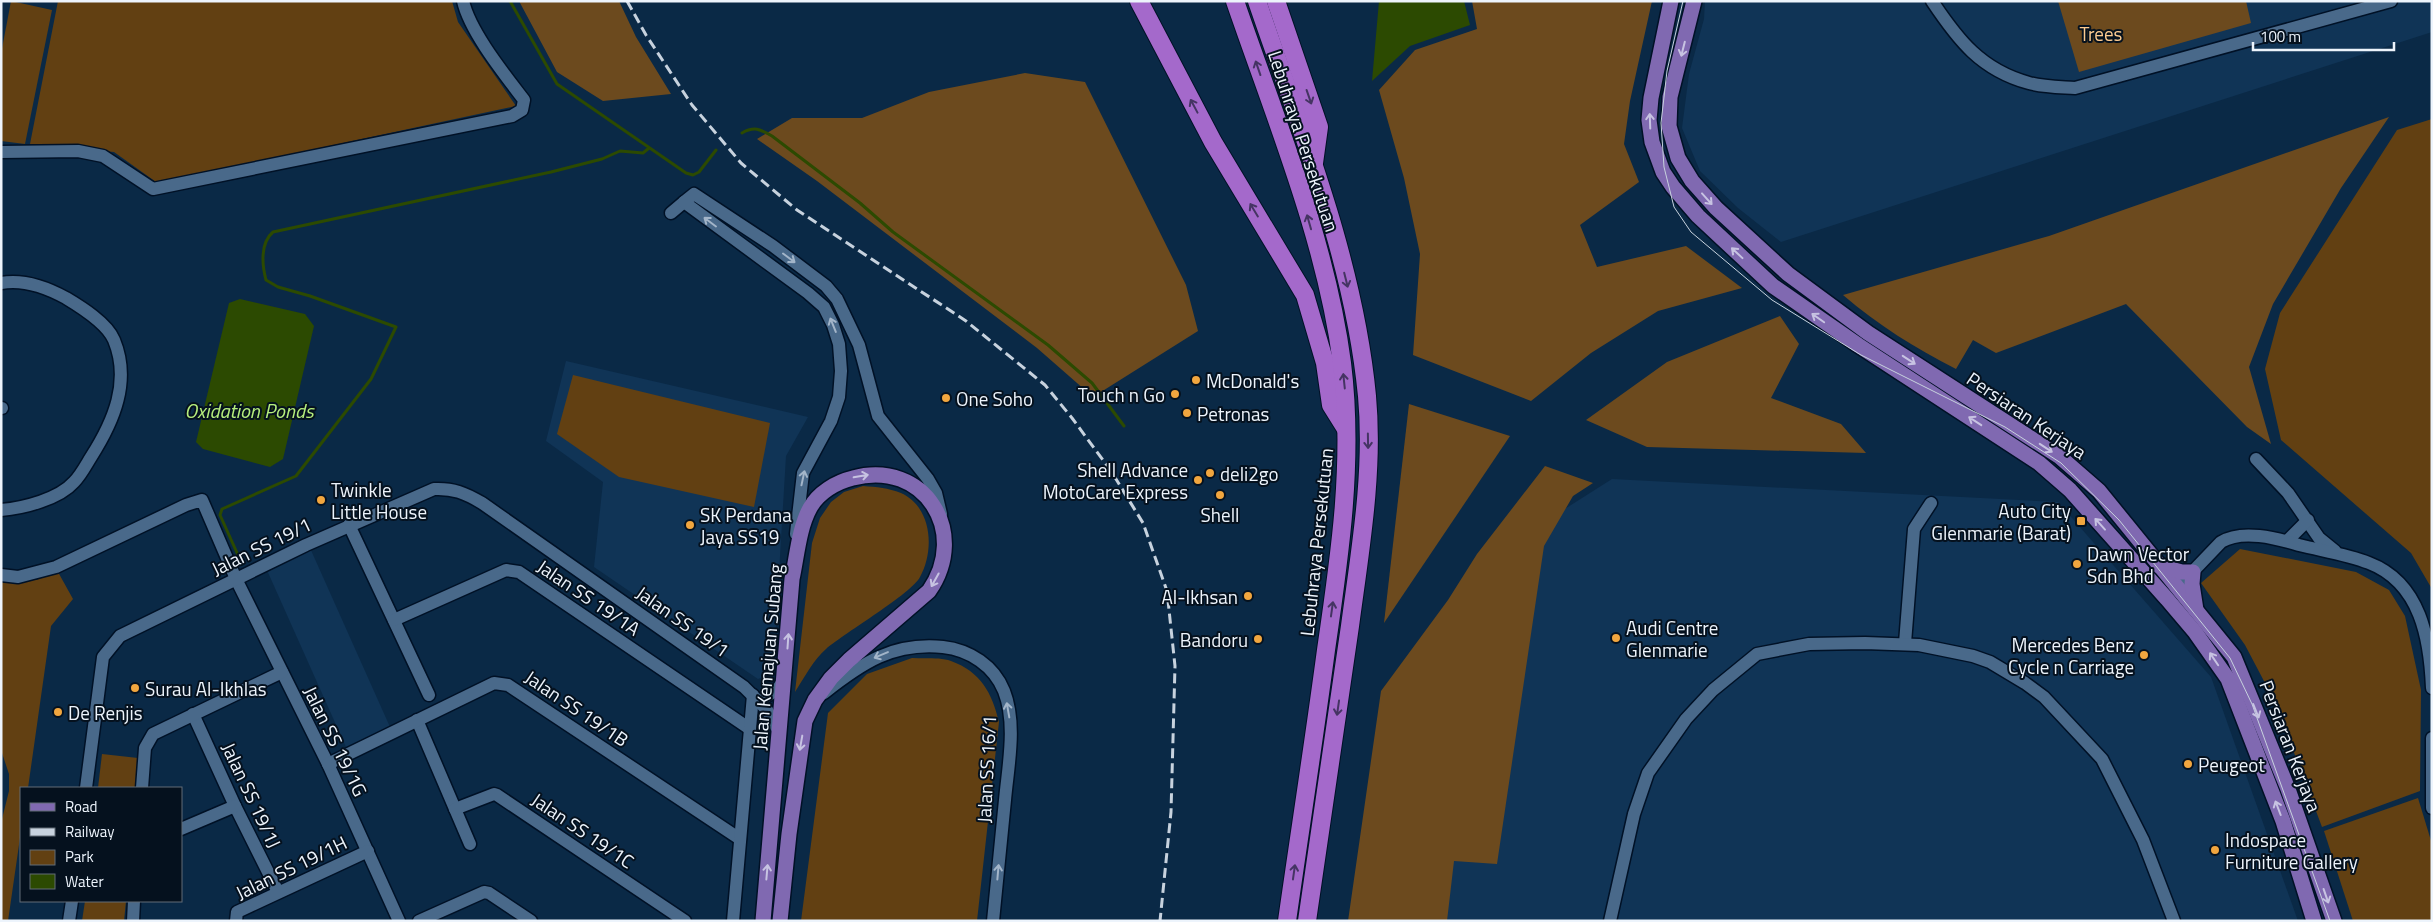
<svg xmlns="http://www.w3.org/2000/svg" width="2433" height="922" viewBox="0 0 2433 922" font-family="'Titillium Web',sans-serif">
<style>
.built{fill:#103456}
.green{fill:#624012}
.forest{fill:#6c4a1e}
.water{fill:#2c4a01}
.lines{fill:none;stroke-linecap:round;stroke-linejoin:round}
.stream{stroke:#2c4a01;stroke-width:3}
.minor-casing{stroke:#001126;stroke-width:15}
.major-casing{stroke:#001126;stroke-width:18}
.highway-casing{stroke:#001126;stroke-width:20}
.minor{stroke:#49698a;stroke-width:12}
.major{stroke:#8069b1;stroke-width:15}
.highway{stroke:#a469cb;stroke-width:18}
.tram{stroke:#c7d2de;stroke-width:1}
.rail{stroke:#c7d2de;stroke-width:3;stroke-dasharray:10 5;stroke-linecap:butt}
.oneway{stroke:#c7c3e2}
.oneway2{stroke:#453463}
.oneway3{stroke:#a3b5c9}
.poi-dot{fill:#f1a63f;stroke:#05111e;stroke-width:2}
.labels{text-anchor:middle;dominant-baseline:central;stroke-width:4;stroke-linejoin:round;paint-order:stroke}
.park-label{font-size:19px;fill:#fccb91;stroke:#05111e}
.street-label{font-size:19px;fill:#edf4fc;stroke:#05111e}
.poi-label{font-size:19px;fill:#edf4fc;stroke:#05111e;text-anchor:start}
.water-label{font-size:20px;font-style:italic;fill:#b6ee7d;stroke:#05111e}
</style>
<rect width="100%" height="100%" fill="#0a2946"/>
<g class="built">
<path d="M 1705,1 L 2432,1 L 2432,32 L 1781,242 L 1738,208 L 1700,171 L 1682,128 L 1689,74 L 1704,19 Z"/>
<path d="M 566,361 L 808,417 L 786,456 L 773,673 L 758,679 L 594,567 L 603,482 L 546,441 Z"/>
<path d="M 1612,479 L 2058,502 L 2211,677 L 2298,921 L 1375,921 L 1549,519 Z"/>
<path d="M 310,548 L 390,727 L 346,747 L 266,568 Z"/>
</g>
<g class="green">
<path d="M 11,1 L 52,10 L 25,144 L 1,141 L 1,54 Z"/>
<path d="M 58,1 L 452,1 L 458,22 L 516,106 L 301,152 L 179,181 L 156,182 L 114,152 L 30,144 Z"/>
<path d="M 2432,119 L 2432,589 L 2411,553 L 2281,440 L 2265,369 L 2280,313 L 2397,130 Z"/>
<path d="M 573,375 L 770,423 L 754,507 L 619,477 L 557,434 Z"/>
<path d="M 863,486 C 877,487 888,488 901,493 C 932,507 935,550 920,577 C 911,594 846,632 826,649 C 814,659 804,678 795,692 L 812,543 L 820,518 L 831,502 L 844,492 Z"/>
<path d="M 2240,549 L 2356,572 L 2389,590 L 2405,616 L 2421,690 L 2420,791 L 2322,827 L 2275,702 L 2245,645 L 2201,583 Z"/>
<path d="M 58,572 L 73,599 L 51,626 L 28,788 L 21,788 L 21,831 L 8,921 L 1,921 L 1,823 L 9,791 L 9,774 L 1,750 L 1,580 L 36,580 Z"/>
<path d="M 912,658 C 924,659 940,657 951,661 C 981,672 992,693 999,722 L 977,921 L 801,921 L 828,713 L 867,674 Z"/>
<path d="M 102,754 L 138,758 L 135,788 L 98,788 Z"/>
<path d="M 2418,798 L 2432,844 L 2432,921 L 2353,921 L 2324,831 Z"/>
<path d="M 85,901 L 126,901 L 124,921 L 82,921 Z"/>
</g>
<g class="forest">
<path d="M 519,1 L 619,1 L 636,37 L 671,94 L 603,101 L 557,72 Z"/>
<path d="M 1472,1 L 1652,1 L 1630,101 L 1624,144 L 1639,182 L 1580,225 L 1597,267 L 1686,246 L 1742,288 L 1658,311 L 1591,353 L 1531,401 L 1413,355 L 1420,254 L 1404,178 L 1379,90 L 1415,50 L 1477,29 Z"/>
<path d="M 2058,1 L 2246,1 L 2251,23 L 2079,72 Z"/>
<path d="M 1025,73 L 1085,82 L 1186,285 L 1198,331 L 1093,397 L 1037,348 L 817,181 L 757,139 L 792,118 L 862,118 L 929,92 Z"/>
<path d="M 2389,117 L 2341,188 L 2273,304 L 2249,367 L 2271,444 L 2247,427 L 2126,304 L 1996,353 L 1973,340 L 1956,369 C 1915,348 1878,325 1843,295 L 2049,236 Z"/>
<path d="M 1780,316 L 1799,344 L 1771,398 L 1841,424 L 1866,453 L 1647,447 L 1586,420 L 1667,362 Z"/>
<path d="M 1409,404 L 1510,436 L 1384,623 Z"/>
<path d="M 1545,466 L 1593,483 L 1573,496 L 1544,546 L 1497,864 L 1454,861 L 1447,921 L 1348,921 L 1381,691 L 1448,600 L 1477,554 Z"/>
</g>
<g class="water">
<path d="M 1379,1 L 1464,1 L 1470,25 L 1410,46 L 1372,81 Z"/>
<path d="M 240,299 L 305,314 L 314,326 L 283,459 L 270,467 L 203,449 L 196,442 L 229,303 Z"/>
</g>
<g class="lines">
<g class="stream">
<path d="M 510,1 L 557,84 L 686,173 L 693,175 L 699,172 L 716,150"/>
<path d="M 742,133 C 754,126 760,129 772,136 L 860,203 L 893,232 L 1048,345 L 1092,383 L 1124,426"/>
<path d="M 242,564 L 220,515 L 222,509 L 296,476 L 371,379 L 396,327 L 310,296 L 278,287 L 266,280 C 262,265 260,243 273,232 L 551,172 L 602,159 L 620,151 L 643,153 L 649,148"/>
</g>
<defs>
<g id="minor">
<path d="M 1932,1 C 1958,40 1981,70 2029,83 C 2043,87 2060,87 2075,88 L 2391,1"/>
<path d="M 1,152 L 78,151 L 103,156 L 153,189 L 512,116 L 522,110 L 524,100 C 505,75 470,32 463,1"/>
<path d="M 671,213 L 684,202"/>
<path d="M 1,283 C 23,279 46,287 66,298 C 81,307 107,323 114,340 C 131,381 114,421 91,457 C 86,465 81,475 74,482 C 59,499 24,508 1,510"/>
<path d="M 1,408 L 2,408"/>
<path d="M 2256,459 L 2288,493 L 2319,538 L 2335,551"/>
<path d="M 349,525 L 429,695"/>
<path d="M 796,534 L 803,473 L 831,421 L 839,397 L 841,371 L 839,344 L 833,325 L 824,307 L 808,293 L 684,202 L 694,194 L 773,246 L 826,286 L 837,299 L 859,345 L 878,416 L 928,479 L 936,493 L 941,514"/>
<path d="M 2287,541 L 2308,520"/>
<path d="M 1,575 L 18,577 L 56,567 L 186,505 L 202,500 L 236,579 L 328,764 L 399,921"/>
<path d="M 2177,588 L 2221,542 C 2242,529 2276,538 2299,545 C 2323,551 2346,554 2369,563 C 2421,583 2430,640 2432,688"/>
<path d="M 394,620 L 506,570 L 519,572 L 750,729"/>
<path d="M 1905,643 L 1914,529 L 1931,503"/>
<path d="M 824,693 C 862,663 893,642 943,647 C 970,650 994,666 1004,691 C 1017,724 1008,766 1005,800 C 1001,840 997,881 993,921"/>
<path d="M 759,701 L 777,690 L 785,678"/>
<path d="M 193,714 L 235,806 L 278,892"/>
<path d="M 417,720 L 470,844"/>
<path d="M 2432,738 L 2432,808"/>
<path d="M 328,764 L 494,683 L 508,685 L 740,839"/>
<path d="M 86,788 L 103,657 L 120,636 L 306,545 L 434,489 C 453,488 465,493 482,503 L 744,687 L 767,710 L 780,734"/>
<path d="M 142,788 L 145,748 L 153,734 L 282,672"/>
<path d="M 455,809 L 494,794 L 497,795 L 685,921"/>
<path d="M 181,829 L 235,806"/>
<path d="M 69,921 L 72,901"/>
<path d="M 133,921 L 134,901"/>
<path d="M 236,921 L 237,912 L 368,851"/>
<path d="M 419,921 L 484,892 L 489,893 L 531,921"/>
<path d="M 733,921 L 753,695"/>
<path d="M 1610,921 L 1634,814 L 1648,773 L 1686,719 L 1713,690 L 1757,654 L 1809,644 L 1865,643 L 1919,645 L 1973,656 L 1990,662 L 2025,683 L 2044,697 L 2102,759 L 2143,840 L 2174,921"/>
</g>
<g id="major">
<path d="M 1671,1 L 1651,98 L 1649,120 L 1652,142 L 1663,172 L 1673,187 L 1698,216 L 1773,286 L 1858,345 L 2039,463 L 2070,490 L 2167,599 L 2195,632 L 2228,679 L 2283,821 L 2314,921"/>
<path d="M 1694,1 L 1670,97 L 1669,126 L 1678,158 L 1692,181 L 1716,208 L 1788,274 L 1868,333 L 2060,457 L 2099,491 L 2234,657 L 2288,789 L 2334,921"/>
<path d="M 2159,566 L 2182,572 L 2193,572 L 2192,584 L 2196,610"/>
<path d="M 763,921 L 792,579 C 797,556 799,528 810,508 C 818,493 836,482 853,478 C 924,459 970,532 929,591 L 849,660 L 831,678 L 815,700 L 805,721 L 789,834 L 780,921"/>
</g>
<g id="highway">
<path d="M 1139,1 L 1213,142 L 1305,295 L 1325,363 L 1331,405 L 1346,429"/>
<path d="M 1235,1 C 1275,118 1326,240 1342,363 C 1354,459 1340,555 1326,650 C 1314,740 1300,830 1287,921"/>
<path d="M 1257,1 C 1301,130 1354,260 1367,396 C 1374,472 1360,551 1350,626 C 1336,725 1321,823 1307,921"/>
<path d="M 1276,1 L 1319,127 L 1314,163"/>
</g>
</defs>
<use href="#minor" class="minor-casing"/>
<use href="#major" class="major-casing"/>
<use href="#highway" class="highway-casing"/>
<use href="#minor" class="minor"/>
<use href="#major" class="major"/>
<use href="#highway" class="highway"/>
<path class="tram" d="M 1683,1 L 1667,71 L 1661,123 L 1664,167 L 1674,207 L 1691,232 L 1772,300 L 1861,355 L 2005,427 L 2061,463 L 2119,520 L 2230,658 L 2252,704 L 2330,921"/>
<path class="rail" d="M 627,1 L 646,35 L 692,105 L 741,163 L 797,210 L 966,321 L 1045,385 L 1072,418 L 1111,471 L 1143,523 L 1167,591 L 1175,666 L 1171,812 L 1160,921"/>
</g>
<defs><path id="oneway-shaft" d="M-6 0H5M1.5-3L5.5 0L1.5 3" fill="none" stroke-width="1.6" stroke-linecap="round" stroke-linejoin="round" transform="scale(1.25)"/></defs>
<g class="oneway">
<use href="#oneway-shaft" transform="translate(1683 49) rotate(104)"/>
<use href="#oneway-shaft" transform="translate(1650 121) rotate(-92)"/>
<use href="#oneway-shaft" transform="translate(1707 199) rotate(48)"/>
<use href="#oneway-shaft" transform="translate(1737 253) rotate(-137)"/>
<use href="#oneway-shaft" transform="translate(1818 318) rotate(-145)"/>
<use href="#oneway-shaft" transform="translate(1909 360) rotate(33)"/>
<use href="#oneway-shaft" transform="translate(1975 421) rotate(-147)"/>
<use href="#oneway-shaft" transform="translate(2046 448) rotate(33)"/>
<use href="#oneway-shaft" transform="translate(861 476) rotate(-10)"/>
<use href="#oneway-shaft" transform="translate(2100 524) rotate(-132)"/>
<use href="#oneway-shaft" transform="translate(935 580) rotate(119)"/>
<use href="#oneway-shaft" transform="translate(788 641) rotate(-86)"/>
<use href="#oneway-shaft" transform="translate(2214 659) rotate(-124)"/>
<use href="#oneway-shaft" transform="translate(2256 711) rotate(68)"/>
<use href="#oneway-shaft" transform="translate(801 743) rotate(100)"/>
<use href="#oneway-shaft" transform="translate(2278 808) rotate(-111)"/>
<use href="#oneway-shaft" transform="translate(767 872) rotate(-85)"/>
<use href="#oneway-shaft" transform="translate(2326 896) rotate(71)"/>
</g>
<g class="oneway2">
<use href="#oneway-shaft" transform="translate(1258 68) rotate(-109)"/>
<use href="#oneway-shaft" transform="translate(1309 97) rotate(71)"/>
<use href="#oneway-shaft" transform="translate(1194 106) rotate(-118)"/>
<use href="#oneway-shaft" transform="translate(1254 210) rotate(-121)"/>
<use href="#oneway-shaft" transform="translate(1309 222) rotate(-106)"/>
<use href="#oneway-shaft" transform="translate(1346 280) rotate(76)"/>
<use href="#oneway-shaft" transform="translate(1344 381) rotate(-96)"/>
<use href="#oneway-shaft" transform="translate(1368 441) rotate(89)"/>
<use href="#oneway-shaft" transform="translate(1332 609) rotate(-82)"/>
<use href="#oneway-shaft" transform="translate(1338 708) rotate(98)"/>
<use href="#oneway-shaft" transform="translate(1294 872) rotate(-82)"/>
</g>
<g class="oneway3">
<use href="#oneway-shaft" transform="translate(710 222) rotate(-143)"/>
<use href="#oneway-shaft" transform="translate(789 258) rotate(37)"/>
<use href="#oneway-shaft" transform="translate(833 325) rotate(-112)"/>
<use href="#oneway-shaft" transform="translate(803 478) rotate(-78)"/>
<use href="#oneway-shaft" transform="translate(881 655) rotate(157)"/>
<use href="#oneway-shaft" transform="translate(1008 710) rotate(-100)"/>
<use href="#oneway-shaft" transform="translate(998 872) rotate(-85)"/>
</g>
<g class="poi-dot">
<circle cx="1196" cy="380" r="5"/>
<circle cx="1175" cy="394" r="5"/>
<circle cx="946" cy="398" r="5"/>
<circle cx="1187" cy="413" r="5"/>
<circle cx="1210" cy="473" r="5"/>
<circle cx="1198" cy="480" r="5"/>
<circle cx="1220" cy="495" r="5"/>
<circle cx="321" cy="500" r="5"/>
<rect x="2076" y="516" width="10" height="10" rx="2.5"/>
<circle cx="690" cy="525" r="5"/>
<circle cx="2077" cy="564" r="5"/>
<circle cx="1248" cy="596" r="5"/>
<circle cx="1616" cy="638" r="5"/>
<circle cx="1258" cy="639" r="5"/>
<circle cx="2144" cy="655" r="5"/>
<circle cx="135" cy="688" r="5"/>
<circle cx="58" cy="712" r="5"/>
<circle cx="2188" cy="764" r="5"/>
<circle cx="2215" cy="850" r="5"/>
</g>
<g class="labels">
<g class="park-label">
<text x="2101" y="33">Trees</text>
</g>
<g class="street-label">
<text transform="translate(1304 141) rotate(72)">Lebuhraya Persekutuan</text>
<text transform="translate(2027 415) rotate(34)">Persiaran Kerjaya</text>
<text transform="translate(1316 542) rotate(-84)">Lebuhraya Persekutuan</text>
<text transform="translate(261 546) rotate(-26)">Jalan SS 19/1</text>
<text transform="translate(589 597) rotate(34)">Jalan SS 19/1A</text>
<text transform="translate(683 621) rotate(35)">Jalan SS 19/1</text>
<text transform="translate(767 657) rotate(-85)">Jalan Kemajuan Subang</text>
<text transform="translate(577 708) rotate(34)">Jalan SS 19/1B</text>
<text transform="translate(336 741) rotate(64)">Jalan SS 19/1G</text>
<text transform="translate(2291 746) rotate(69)">Persiaran Kerjaya</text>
<text transform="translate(986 769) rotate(-87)">Jalan SS 16/1</text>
<text transform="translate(252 795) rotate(65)">Jalan SS 19/1J</text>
<text transform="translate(583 830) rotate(34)">Jalan SS 19/1C</text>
<text transform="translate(291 867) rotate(-26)">Jalan SS 19/1H</text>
</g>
<g class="poi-label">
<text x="1206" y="380">McDonald's</text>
<text x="1165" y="394" text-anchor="end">Touch n Go</text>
<text x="956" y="398">One Soho</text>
<text x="1197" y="413">Petronas</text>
<text x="1188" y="469" text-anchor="end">Shell Advance<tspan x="1188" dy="22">MotoCare Express</tspan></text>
<text x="1220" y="473">deli2go</text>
<text x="331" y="489">Twinkle<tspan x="331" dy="22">Little House</tspan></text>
<text x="2071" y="510" text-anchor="end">Auto City<tspan x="2071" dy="22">Glenmarie (Barat)</tspan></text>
<text x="700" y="514">SK Perdana<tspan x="700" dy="22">Jaya SS19</tspan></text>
<text x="1220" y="514" text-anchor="middle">Shell</text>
<text x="2087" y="553">Dawn Vector<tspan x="2087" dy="22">Sdn Bhd</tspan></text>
<text x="1238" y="596" text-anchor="end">Al-Ikhsan</text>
<text x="1626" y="627">Audi Centre<tspan x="1626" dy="22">Glenmarie</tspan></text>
<text x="1248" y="639" text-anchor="end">Bandoru</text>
<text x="2134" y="644" text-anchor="end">Mercedes Benz<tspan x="2134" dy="22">Cycle n Carriage</tspan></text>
<text x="145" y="688">Surau Al-Ikhlas</text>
<text x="68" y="712">De Renjis</text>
<text x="2198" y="764">Peugeot</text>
<text x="2225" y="839">Indospace<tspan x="2225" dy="22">Furniture Gallery</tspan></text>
</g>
<g class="water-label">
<text x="249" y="410">Oxidation Ponds</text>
</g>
</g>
<rect width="2433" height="922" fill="none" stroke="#edf4fc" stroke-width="5"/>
<rect x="20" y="787" width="162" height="115" fill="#05111e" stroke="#626c77"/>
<rect x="30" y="803" width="25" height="8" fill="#8069b1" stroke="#626c77"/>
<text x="65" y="812" font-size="15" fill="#edf4fc">Road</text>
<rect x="30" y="828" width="25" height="8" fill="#c7d2de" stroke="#626c77"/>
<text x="65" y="837" font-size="15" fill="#edf4fc">Railway</text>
<rect x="30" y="850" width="25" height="15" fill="#624012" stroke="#626c77"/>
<text x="65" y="862" font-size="15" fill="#edf4fc">Park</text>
<rect x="30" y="874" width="25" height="15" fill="#2c4a01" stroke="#626c77"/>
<text x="65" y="887" font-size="15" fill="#edf4fc">Water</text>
<path d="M2253 42v8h141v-8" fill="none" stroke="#edf4fc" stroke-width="2.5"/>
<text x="2260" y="42" font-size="15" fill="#edf4fc" stroke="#05111e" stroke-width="4" paint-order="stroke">100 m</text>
</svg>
